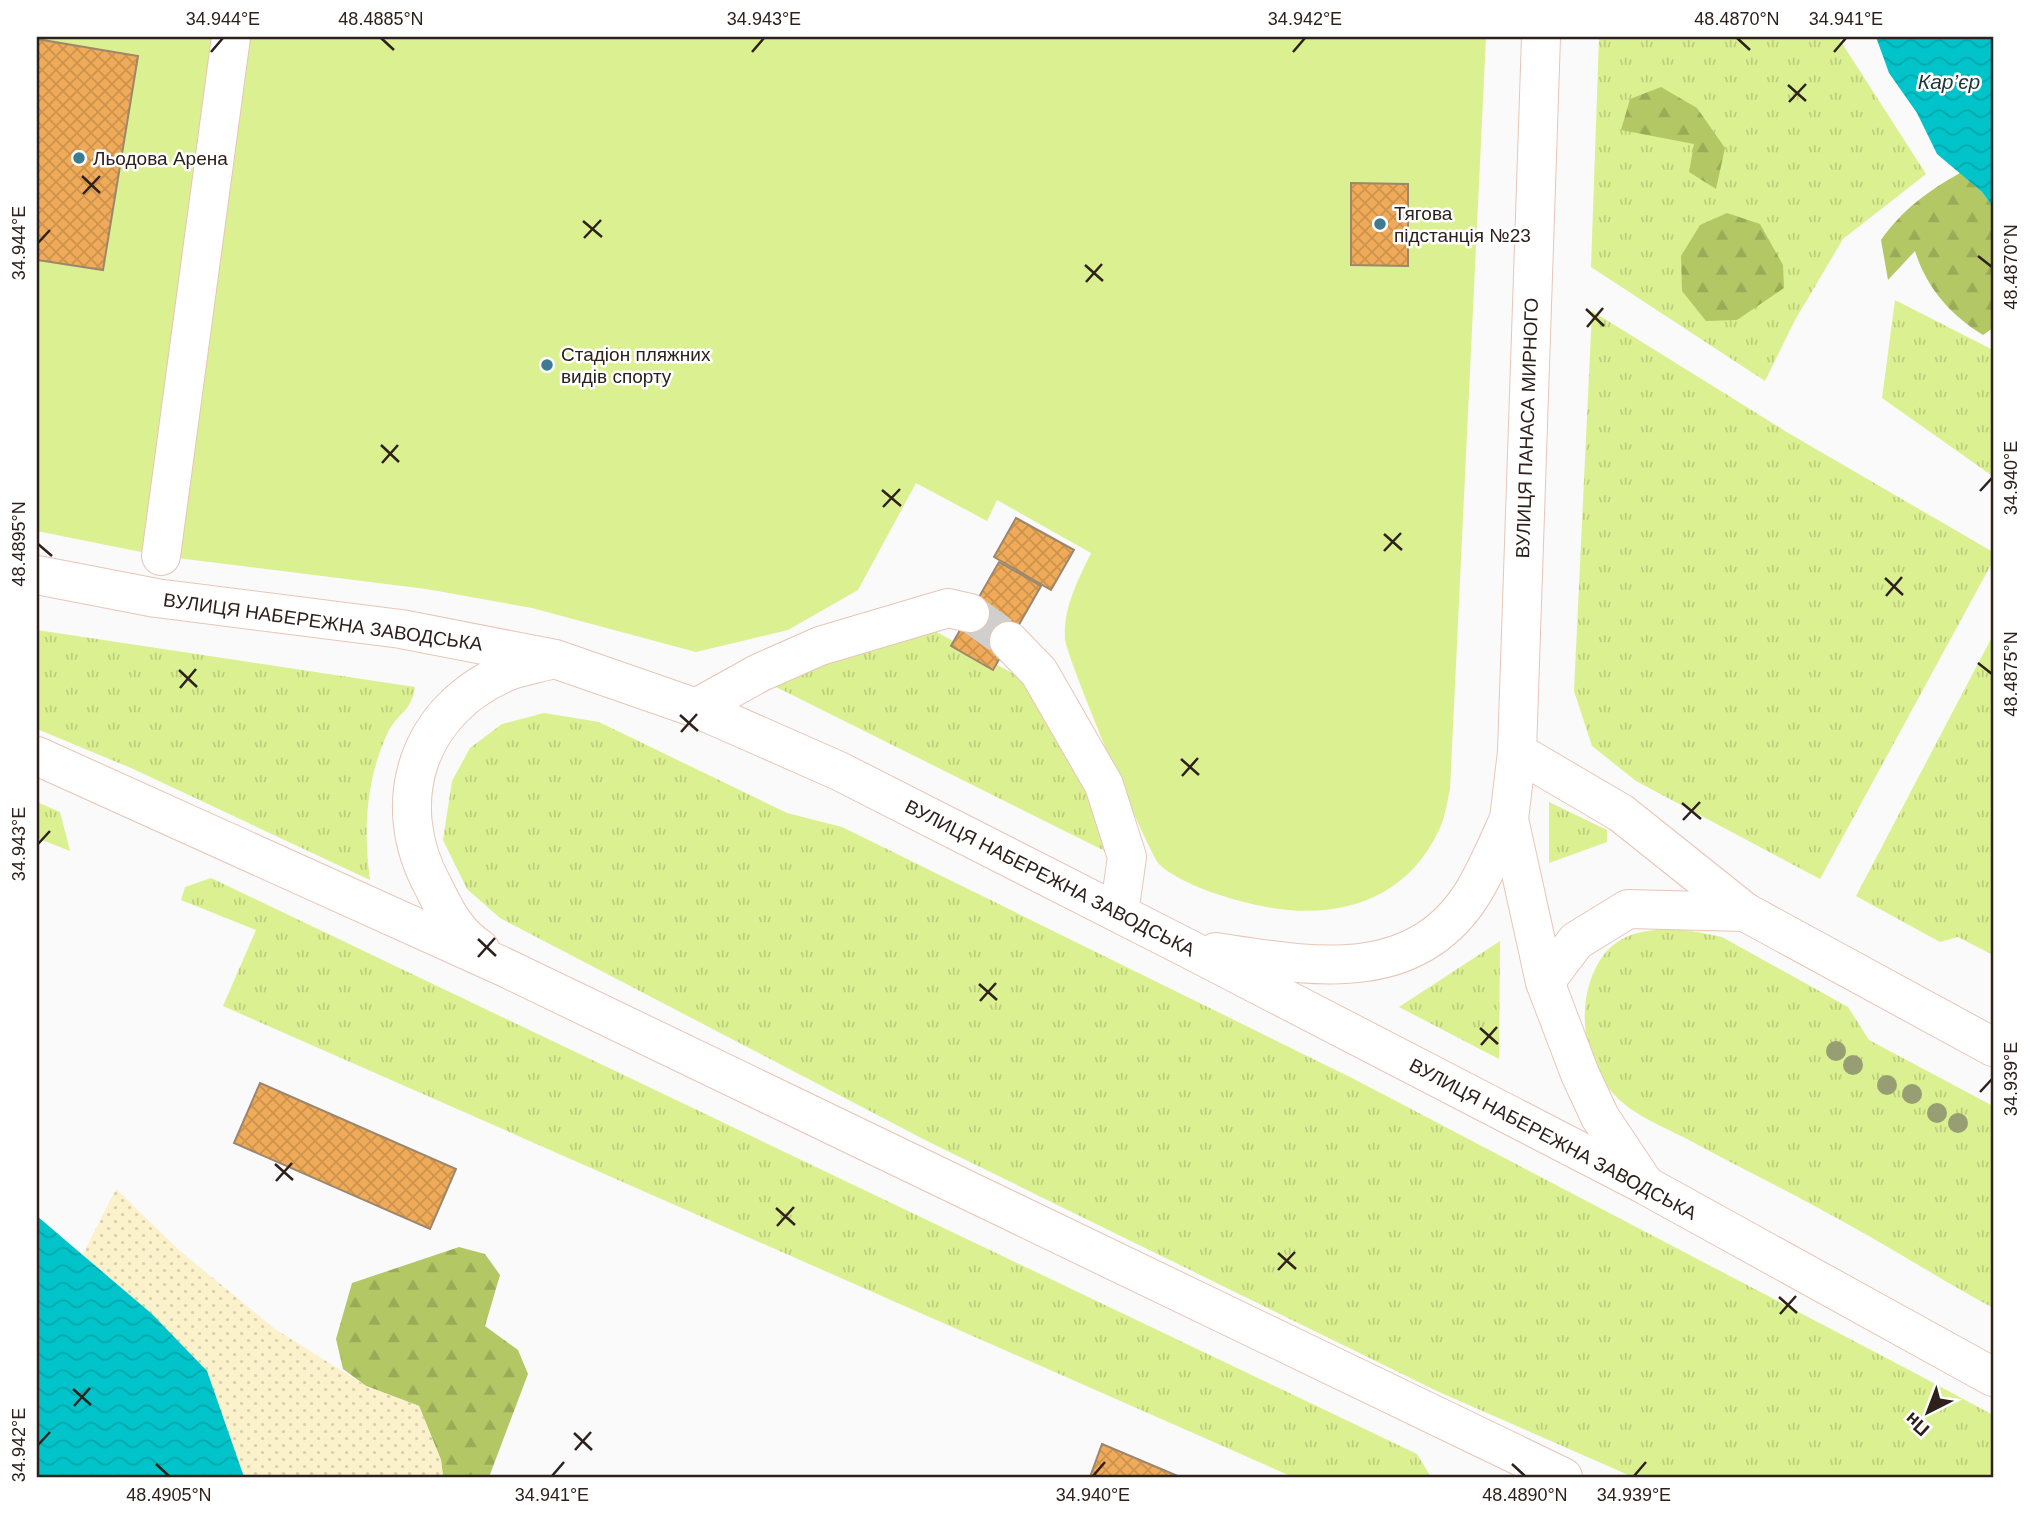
<svg xmlns="http://www.w3.org/2000/svg" width="2030" height="1514" viewBox="0 0 2030 1514" font-family="Helvetica,sans-serif">
<style>
.grass{fill:url(#grass-tufts)}
.forest{fill:url(#forest-firs)}
.sand{fill:url(#sand-dots)}
.park{fill:#dbf090}
.water{fill:url(#water-waves)}
.building{fill:url(#building-cross-hatch);stroke:#9c866d;stroke-width:2}
.lines{fill:none;stroke-linecap:round;stroke-linejoin:round}
.minor-tunnel{stroke:#d1cfce;stroke-width:38;stroke-dasharray:38 19;stroke-linecap:butt}
.minor-casing{stroke:#e8c5b6;stroke-width:40}
.major-casing{stroke:#e8c5b6;stroke-width:40}
.minor{stroke:#fff;stroke-width:38}
.major{stroke:#fff;stroke-width:38}
.tree{fill:#989e74}
.ticks{fill:none;stroke:#2e211c;stroke-width:2.5}
.poi-dot{fill:#3c7b90;stroke:#fff;stroke-width:2.5}
.labels{text-anchor:middle;dominant-baseline:central;stroke-width:5;stroke-linejoin:round;paint-order:stroke}
.poi-label{font-size:19px;fill:#2e211c;stroke:#fff;text-anchor:start}
.street-label{font-size:19px;fill:#2e211c;stroke:#fff}
.water-label{font-size:21px;font-style:italic;fill:#1d3637;stroke:#fff}
.neatline{fill:none;stroke:#2e211c;stroke-width:2.5}
.ticks-label{font-size:18px;text-anchor:middle;fill:#2e211c}
</style>
<defs>
<pattern id="grass-tufts" width="24" height="20" patternUnits="userSpaceOnUse" patternTransform="scale(1.75)"><rect width="24" height="20" fill="#dbf090"/><path d="M3 7l-1-3M5 7V3M7 7l1-3M15 17l-1-3M17 17v-4M19 17l1-3" fill="none" stroke="#bcce7c"/></pattern>
<pattern id="forest-firs" width="22" height="20" patternUnits="userSpaceOnUse" patternTransform="scale(1.75)"><rect width="22" height="20" fill="#b3c765"/><path d="M5 1l3.5 6h-7zM16 11l3.5 6h-7z" fill="#9aab57"/></pattern>
<pattern id="sand-dots" width="8" height="8" patternUnits="userSpaceOnUse" patternTransform="scale(1.75)"><rect width="8" height="8" fill="#fbf1cb"/><path d="M2 2h.1M6 6h.1" fill="none" stroke="#d7ceae" stroke-width="1.8" stroke-linecap="round"/></pattern>
<pattern id="water-waves" width="16" height="10" patternUnits="userSpaceOnUse" patternTransform="scale(1.75)"><rect width="16" height="10" fill="#00c4ca"/><path d="M0 5q4-4 8 0t8 0" fill="none" stroke="#02a8ad"/></pattern>
<pattern id="building-cross-hatch" width="8" height="8" patternUnits="userSpaceOnUse" patternTransform="scale(1.75)"><rect width="8" height="8" fill="#efab59"/><path d="M0 0l8 8M0 8l8-8" fill="none" stroke="#cd934d"/></pattern>
</defs>
<rect width="100%" height="100%" fill="#fafafa"/>
<g class="grass">
<path d="M 1599,37 L 1838,37 L 1926,174 L 1843,239 L 1795,320 L 1765,381 L 1591,267 Z"/>
<path d="M 1895,300 L 1993,350 L 1991,475 L 1882,398 Z"/>
<path d="M 1592,311 L 1790,434 L 1993,552 L 1993,561 L 1820,879 L 1636,781 L 1592,746 L 1574,691 Z"/>
<path d="M 37,630 L 415,687 C 411,713 398,712 388,732 C 366,779 363,829 370,880 L 131,768 L 37,729 Z"/>
<path d="M 933,630 L 1021,678 L 1088,794 L 1111,854 L 772,685 L 829,657 Z"/>
<path d="M 1993,635 L 1993,955 L 1958,937 L 1940,942 L 1856,896 Z"/>
<path d="M 544,713 L 599,722 L 787,813 L 842,827 L 1352,1078 L 1913,1372 L 1993,1415 L 1993,1477 L 1633,1477 L 1439,1392 L 927,1141 L 500,918 L 467,889 L 443,840 L 452,781 L 470,748 L 502,724 Z"/>
<path d="M 37,802 L 60,812 L 70,851 L 37,838 Z"/>
<path d="M 1549,802 L 1607,830 L 1607,842 L 1549,863 Z"/>
<path d="M 211,878 L 1417,1454 L 1431,1477 L 1293,1477 L 223,1006 L 256,930 L 181,900 L 185,887 Z"/>
<path d="M 1676,928 L 1722,937 L 1848,1007 L 1869,1040 L 1993,1106 L 1993,1308 C 1931,1274 1872,1236 1809,1203 C 1769,1182 1728,1161 1687,1139 C 1662,1126 1630,1114 1611,1091 C 1587,1063 1578,1018 1590,982 C 1606,936 1632,931 1676,928 Z"/>
<path d="M 1500,941 L 1499,1059 L 1399,1007 Z"/>
</g>
<g class="forest">
<path d="M 1661,87 L 1697,108 L 1725,148 L 1716,189 L 1689,172 L 1694,144 L 1621,130 L 1630,99 Z"/>
<path d="M 1960,173 L 1982,192 L 1993,207 L 1993,328 L 1983,335 C 1951,315 1927,289 1915,251 L 1888,280 L 1881,240 C 1902,210 1928,191 1960,173 Z"/>
<path d="M 1727,213 L 1760,224 L 1783,265 L 1784,288 L 1737,320 L 1706,321 L 1682,291 L 1681,256 L 1700,225 Z"/>
<path d="M 459,1247 L 485,1254 L 500,1275 L 485,1326 L 518,1350 L 528,1374 L 489,1477 L 443,1477 L 441,1460 L 419,1406 L 366,1386 L 343,1369 L 336,1339 L 352,1283 Z"/>
</g>
<path class="sand" d="M 116,1189 L 180,1251 L 275,1329 L 366,1386 L 419,1406 L 441,1460 L 443,1477 L 244,1477 L 229,1439 L 83,1254 Z"/>
<path class="park" d="M 37,37 L 1486,37 L 1450,789 C 1447,802 1445,818 1439,830 C 1401,911 1319,923 1240,901 C 1217,895 1176,881 1159,864 C 1148,853 1066,656 1065,639 C 1063,608 1078,580 1091,553 L 997,500 L 987,521 L 916,483 L 858,590 L 788,630 L 696,652 L 532,608 L 426,589 L 161,556 L 37,531 Z"/>
<g class="water">
<path d="M 1876,37 L 1993,37 L 1993,207 L 1982,192 L 1937,154 L 1917,113 L 1889,73 Z"/>
<path d="M 37,1216 L 152,1314 L 207,1371 L 244,1477 L 37,1477 Z"/>
</g>
<g class="building">
<path d="M 37,39 L 138,56 L 103,270 L 37,260 Z"/>
<path d="M 1351,183 L 1408,184 L 1408,266 L 1351,265 Z"/>
<path d="M 1016,518 L 1074,550 L 1051,590 L 994,557 Z"/>
<path d="M 999,562 L 1041,586 L 993,670 L 951,646 Z"/>
<path d="M 260,1083 L 456,1169 L 430,1229 L 234,1143 Z"/>
<path d="M 1102,1444 L 1180,1477 L 1090,1477 Z"/>
</g>
<g class="lines">
<path class="minor-tunnel" d="M 970,613 L 1009,641"/>
<defs>
<g id="minor">
<path d="M 161,556 L 231,37"/>
<path d="M 1009,641 L 1039,672 L 1104,785 L 1127,857 L 1119,913"/>
<path d="M 696,708 L 759,673 L 820,646 L 948,608 L 970,613"/>
<path d="M 1745,912 L 1993,1047"/>
</g>
<g id="major">
<path d="M 1541,37 L 1517,752 L 1509,819 L 1545,982 L 1580,1074 L 1600,1117 L 1644,1183"/>
<path d="M 37,575 L 156,598 L 401,629 L 555,659 L 696,708 L 839,771 L 1187,948 L 1645,1185 L 1993,1377"/>
<path d="M 1517,752 L 1621,813 L 1745,912"/>
<path d="M 37,756 L 504,967 L 1563,1477"/>
<path d="M 480,949 C 455,932 446,912 433,886 C 387,802 418,708 509,671 C 522,666 537,664 550,660"/>
<path d="M 1216,952 C 1309,966 1415,988 1474,891 C 1487,869 1498,843 1509,819"/>
<path d="M 1545,982 L 1576,941 L 1628,909 L 1745,912"/>
</g>
</defs>
<use href="#minor" class="minor-casing"/>
<use href="#major" class="major-casing"/>
<use href="#minor" class="minor"/>
<use href="#major" class="major"/>
</g>
<g class="tree">
<circle cx="1836" cy="1051" r="10"/>
<circle cx="1853" cy="1065" r="10"/>
<circle cx="1887" cy="1085" r="10"/>
<circle cx="1912" cy="1094" r="10"/>
<circle cx="1937" cy="1113" r="10"/>
<circle cx="1958" cy="1123" r="10"/>
</g>
<path class="ticks" d="M 381,38 L 394,50M 1737,38 L 1750,50M 211,52 L 223,38M 752,52 L 764,38M 1293,52 L 1305,38M 1834,52 L 1846,38M 1788,85 L 1806,101M 1789,102 L 1806,84M 82,176 L 100,193M 83,194 L 100,176M 583,221 L 602,237M 584,238 L 601,220M 38,243 L 50,230M 1978,256 L 1992,267M 1085,265 L 1103,281M 1086,282 L 1102,264M 1586,309 L 1604,326M 1587,327 L 1603,308M 381,445 L 399,462M 382,463 L 398,445M 882,490 L 901,506M 1980,491 L 1992,478M 883,507 L 900,489M 1384,534 L 1402,550M 38,544 L 52,556M 1384,551 L 1401,533M 1885,578 L 1903,595M 1886,596 L 1902,577M 1978,663 L 1992,674M 179,670 L 197,687M 180,688 L 196,669M 680,715 L 698,731M 681,732 L 697,714M 1181,759 L 1199,775M 1182,776 L 1198,758M 1682,803 L 1701,819M 1683,820 L 1700,802M 38,844 L 50,831M 478,939 L 496,956M 478,957 L 495,938M 979,984 L 997,1000M 980,1001 L 996,983M 1480,1028 L 1498,1044M 1481,1045 L 1497,1027M 1980,1092 L 1992,1079M 275,1164 L 293,1180M 276,1181 L 292,1163M 776,1208 L 795,1225M 777,1226 L 794,1207M 1278,1253 L 1296,1269M 1278,1270 L 1295,1252M 1779,1297 L 1797,1313M 1780,1314 L 1796,1296M 73,1389 L 91,1405M 74,1406 L 90,1388M 574,1433 L 592,1450M 38,1445 L 50,1432M 575,1450 L 591,1432M 156,1464 L 169,1476M 1512,1464 L 1525,1476M 552,1476 L 564,1462M 1093,1476 L 1105,1462M 1634,1476 L 1646,1462"/>
<g class="poi-dot">
<circle cx="79" cy="158" r="7"/>
<circle cx="1380" cy="224" r="7"/>
<circle cx="547" cy="365" r="7"/>
</g>
<g class="labels">
<g class="poi-label">
<text x="93" y="158">Льодова Арена</text>
<text x="1394" y="213">Тягова<tspan x="1394" dy="22">пiдстанцiя №23</tspan></text>
<text x="561" y="354">Стадіон пляжних<tspan x="561" dy="22">видів спорту</tspan></text>
</g>
<g class="street-label">
<text transform="translate(1527 428) rotate(-88)">ВУЛИЦЯ ПАНАСА МИРНОГО</text>
<text transform="translate(323 622) rotate(8)">ВУЛИЦЯ НАБЕРЕЖНА ЗАВОДСЬКА</text>
<text transform="translate(1050 878) rotate(27)">ВУЛИЦЯ НАБЕРЕЖНА ЗАВОДСЬКА</text>
<text transform="translate(1553 1139) rotate(28)">ВУЛИЦЯ НАБЕРЕЖНА ЗАВОДСЬКА</text>
</g>
<g class="water-label">
<text x="1949" y="81">Кар’єр</text>
</g>
</g>
<rect width="2030" height="1514" fill="none" stroke="#ffffff" stroke-width="77"/>
<g transform="translate(1928 1412) rotate(222)" stroke="#ffffff" stroke-width="5" paint-order="stroke">
<path d="M0-5L12 26L0 18L-12 26Z" fill="#2e211c"/>
<text y="-10" font-size="19" font-weight="bold" text-anchor="middle" fill="#2e211c">Пн</text>
</g>
<rect x="38" y="38" width="1954" height="1438" class="neatline"/>
<g class="ticks-label">
<text x="223" y="25">34.944°E</text>
<text x="381" y="25">48.4885°N</text>
<text x="764" y="25">34.943°E</text>
<text x="1305" y="25">34.942°E</text>
<text x="1737" y="25">48.4870°N</text>
<text x="1846" y="25">34.941°E</text>
<text transform="translate(19 243) rotate(-90)" y="6">34.944°E</text>
<text transform="translate(2011 267) rotate(-90)" y="6">48.4870°N</text>
<text transform="translate(2011 478) rotate(-90)" y="6">34.940°E</text>
<text transform="translate(19 544) rotate(-90)" y="6">48.4895°N</text>
<text transform="translate(2011 674) rotate(-90)" y="6">48.4875°N</text>
<text transform="translate(19 844) rotate(-90)" y="6">34.943°E</text>
<text transform="translate(2011 1079) rotate(-90)" y="6">34.939°E</text>
<text transform="translate(19 1445) rotate(-90)" y="6">34.942°E</text>
<text x="169" y="1501">48.4905°N</text>
<text x="552" y="1501">34.941°E</text>
<text x="1093" y="1501">34.940°E</text>
<text x="1525" y="1501">48.4890°N</text>
<text x="1634" y="1501">34.939°E</text>
</g>
</svg>
